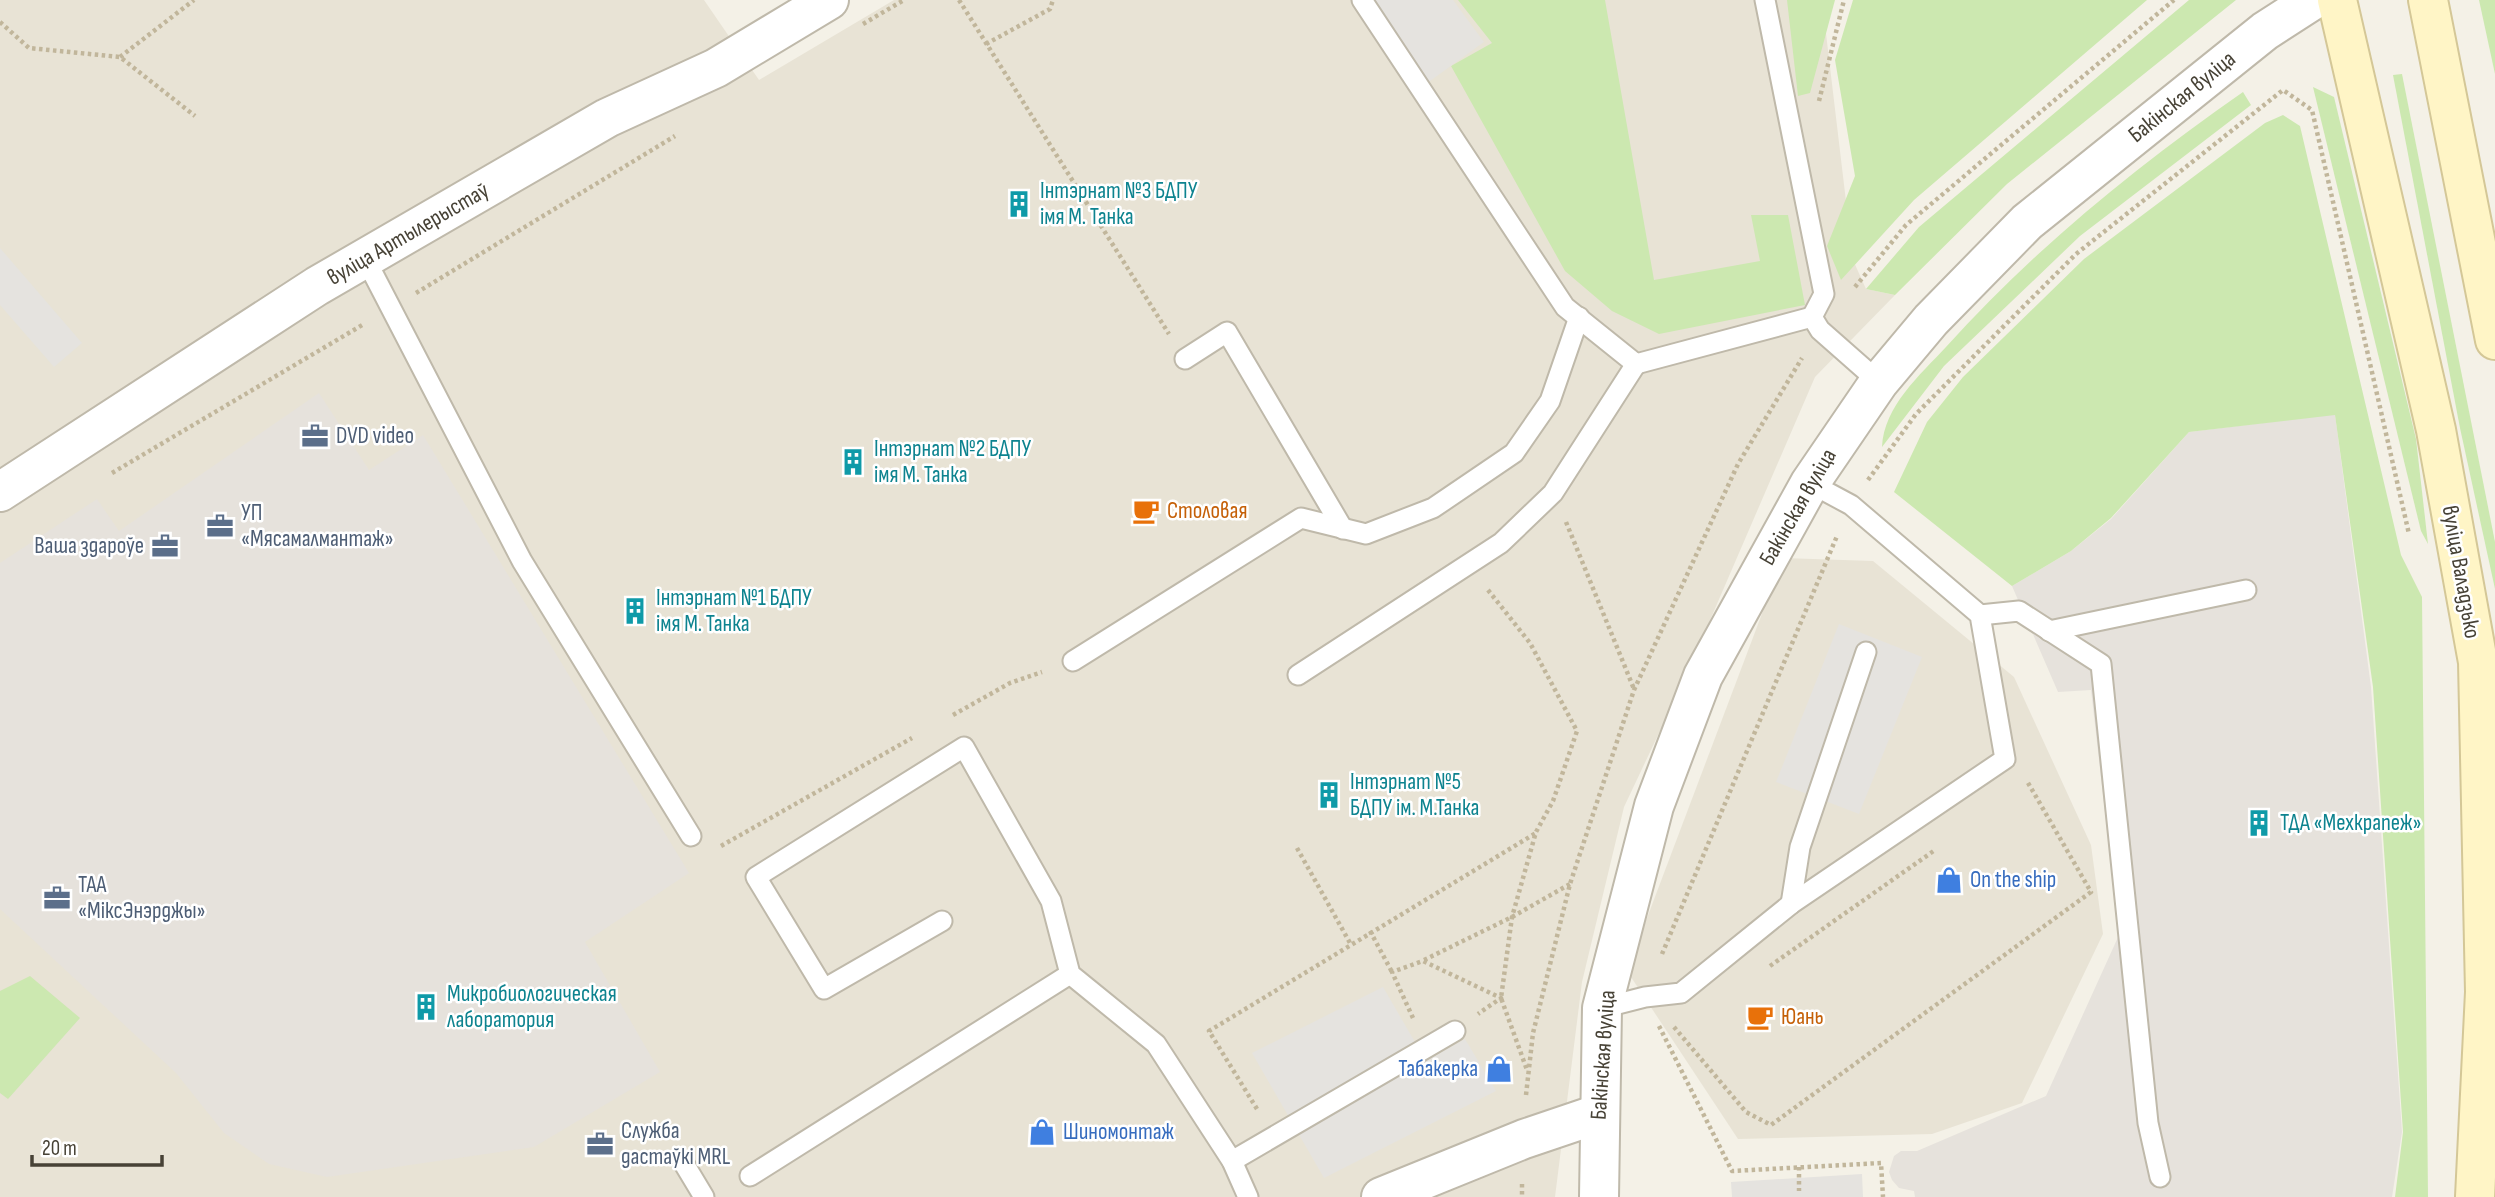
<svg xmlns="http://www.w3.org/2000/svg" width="2495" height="1197" viewBox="0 0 2495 1197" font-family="'Sofia Sans Condensed',sans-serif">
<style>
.residential{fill:#e8e3d5}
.industrial{fill:#e6e2dc}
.green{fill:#cce8b0}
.parking{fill:#e5e3df}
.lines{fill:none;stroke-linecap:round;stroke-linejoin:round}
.lane-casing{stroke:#bfb9aa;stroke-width:23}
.street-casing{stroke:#bfb9aa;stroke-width:42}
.secondary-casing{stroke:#d4c797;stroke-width:42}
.path{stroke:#c1b69b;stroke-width:4.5;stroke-dasharray:3.5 3.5;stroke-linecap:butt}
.lane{stroke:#fff;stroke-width:19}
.street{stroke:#fff;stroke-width:38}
.secondary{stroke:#fff5c6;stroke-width:38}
.labels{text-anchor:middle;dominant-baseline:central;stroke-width:5;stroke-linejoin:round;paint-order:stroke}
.street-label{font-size:23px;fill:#474236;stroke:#fff}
.culture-label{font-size:23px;fill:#0d838f;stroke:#fff;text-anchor:start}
.service-label{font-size:23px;fill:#4e5e75;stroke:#fff;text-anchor:start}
.food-label{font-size:23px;fill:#c56008;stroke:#fff;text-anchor:start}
.shop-label{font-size:23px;fill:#366cbe;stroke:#fff;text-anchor:start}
</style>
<rect width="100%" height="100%" fill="#f4f1e7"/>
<g class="residential">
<path d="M 0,0 L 704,0 L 759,80 L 894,0 L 1822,0 L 1853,260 L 1866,289 L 1895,295 L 1815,377 L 1685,678 L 1624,807 L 1582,982 L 1555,1197 L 0,1197 Z"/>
<path d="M 1783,558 L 1873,561 L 2014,677 L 2091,845 L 2103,934 L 2022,1103 L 1932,1134 L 1738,1139 L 1627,971 Z"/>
</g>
<g class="industrial">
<path d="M 319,393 L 369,470 L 423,435 L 689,873 L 585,942 L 660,1072 L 534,1147 L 327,1177 L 269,1164 L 224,1133 L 176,1073 L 0,909 L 0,563 L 97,499 L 119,531 Z"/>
<path d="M 2335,414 L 2371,687 L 2402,1132 L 2392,1197 L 1915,1197 L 1914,1191 L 1899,1188 L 1892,1180 L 1889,1172 L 1894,1156 L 1901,1151 L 1917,1151 L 2046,1096 L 2119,935 L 2091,690 L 2058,692 L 2012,586 L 2071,551 L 2111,519 L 2189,432 Z"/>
</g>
<g class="green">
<path d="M 1458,0 L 1605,0 L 1654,280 L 1760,261 L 1751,215 L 1788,215 L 1805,305 L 1659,334 L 1612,311 L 1565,271 L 1451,66 L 1492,43 Z"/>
<path d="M 1787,0 L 1835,0 L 1810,93 L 1798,96 Z"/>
<path d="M 1853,0 L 2147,0 L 1914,200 L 1841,280 L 1827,246 L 1855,176 L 1835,60 Z"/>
<path d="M 2189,0 L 2236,0 L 2007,184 L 1895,295 L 1866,289 L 1919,227 Z"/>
<path d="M 2479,0 L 2495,0 L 2495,74 Z"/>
<path d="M 2402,74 L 2495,542 L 2495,589 L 2460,428 L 2393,75 Z"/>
<path d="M 2313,87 L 2334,97 L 2416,439 L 2428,544 L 2421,531 Z"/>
<path d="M 2243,92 L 2251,105 L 2080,236 L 1944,366 L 1882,447 C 1884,406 1920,375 1946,347 C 2034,249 2136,167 2243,92 Z"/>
<path d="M 2283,115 L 2300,126 L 2401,555 L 2422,597 L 2428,1197 L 2395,1197 L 2403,1132 L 2373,687 L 2335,415 L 2189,432 L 2111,518 L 2071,551 L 2012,586 L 1894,492 L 1927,422 L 1963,377 L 2084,259 L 2265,123 Z"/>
<path d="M 30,976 L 80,1018 L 8,1099 L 0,1093 L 0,991 Z"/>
</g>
<g class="parking">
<path d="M 1354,0 L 1453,0 L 1484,42 L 1419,89 Z"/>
<path d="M 0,248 L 82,343 L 54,367 L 0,305 Z"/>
<path d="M 1839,624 L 1922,657 L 1859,814 L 1776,782 Z"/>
<path d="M 1383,987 L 1426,1061 L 1465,1039 L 1496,1091 L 1324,1178 L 1252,1053 Z"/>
<path d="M 1862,1174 L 1863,1197 L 1732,1197 L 1731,1182 Z"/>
</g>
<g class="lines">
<defs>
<g id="lane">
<path d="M 1362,0 L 1565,307 L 1636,364 L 1812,317"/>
<path d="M 1765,0 L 1824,294 L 1812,317 L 1820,330 L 1879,382"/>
<path d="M 366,260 L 522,561 L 691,836"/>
<path d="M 1185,359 L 1227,332 L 1343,529"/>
<path d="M 1980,615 L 2019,611 L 2101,664 L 2148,1123 L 2160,1177"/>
<path d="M 2049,631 L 2246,590"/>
<path d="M 1073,661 L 1301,518 L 1366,534 L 1433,508 L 1514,453 L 1550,401 L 1579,317"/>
<path d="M 1298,675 L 1501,543 L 1553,493 L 1636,364"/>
<path d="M 1791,904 L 1800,847 L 1866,652"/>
<path d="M 942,921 L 824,989 L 756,877 L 964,747 L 1051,901 L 1070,974 L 1156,1044 L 1232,1161 L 1248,1197"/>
<path d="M 1602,1008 L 1645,997 L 1681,993 L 1791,904 L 2005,759 L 1980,615 L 1851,505 L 1810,483"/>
<path d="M 1232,1161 L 1455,1031"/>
<path d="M 683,1162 L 704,1197"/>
<path d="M 750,1176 L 1070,974"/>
</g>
<g id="street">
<path d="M 0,492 L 317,286 L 607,118 L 716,68 L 829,0"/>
<path d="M 1381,1197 L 1524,1139 L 1598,1114"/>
<path d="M 1599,1197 L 1602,1008 L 1654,806 L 1703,676 L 1810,483 L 1879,382 L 1931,320 L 2027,222 L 2265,31 L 2313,0"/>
</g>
<g id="secondary">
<path d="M 2337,0 L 2436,430 L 2478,662 L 2485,992 L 2475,1197"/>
<path d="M 2428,0 L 2495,340"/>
</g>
</defs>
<use href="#lane" class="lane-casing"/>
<use href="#street" class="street-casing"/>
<use href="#secondary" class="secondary-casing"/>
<g class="path">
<path d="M 959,0 L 1169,334"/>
<path d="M 0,22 L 29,48 L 120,57 L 195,116"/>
<path d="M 863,24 L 904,0"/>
<path d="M 986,44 L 1050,9 L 1053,0"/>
<path d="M 120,57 L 194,0"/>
<path d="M 1819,101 L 1844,0"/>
<path d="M 1855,287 L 1906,225 L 2174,0"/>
<path d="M 416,293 L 675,136"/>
<path d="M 112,473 L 364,324"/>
<path d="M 1868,480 L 1916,414 L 2076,254 L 2283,90 L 2312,110 L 2409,534"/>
<path d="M 1566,522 L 1634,689"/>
<path d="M 1488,590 L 1530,643 L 1577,731 L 1553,801 L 1536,832 L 1512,917 L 1501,998 L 1527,1070"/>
<path d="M 953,715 L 1010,683 L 1042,672"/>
<path d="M 721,846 L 912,738"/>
<path d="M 1297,848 L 1350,943"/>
<path d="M 1370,931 L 1392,972"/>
<path d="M 1662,954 L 1837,536"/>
<path d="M 1424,960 L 1512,917 L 1570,884"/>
<path d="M 1770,966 L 1935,850"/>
<path d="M 1413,1018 L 1392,972 L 1423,961 L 1501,998 L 1478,1014"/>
<path d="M 1659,1026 L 1732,1171 L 1881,1163 L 1883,1197"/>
<path d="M 1674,1027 L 1746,1112 L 1771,1125 L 2091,892 L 2027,781"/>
<path d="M 1526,1095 L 1533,1033 L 1570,884 L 1634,690 L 1738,464 L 1802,358"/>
<path d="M 1257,1109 L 1209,1031 L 1536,833"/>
<path d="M 1799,1167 L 1799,1191"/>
<path d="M 1522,1184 L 1522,1197"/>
</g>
<use href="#lane" class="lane"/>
<use href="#street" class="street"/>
<use href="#secondary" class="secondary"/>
</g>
<defs>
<symbol id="building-bare" viewBox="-9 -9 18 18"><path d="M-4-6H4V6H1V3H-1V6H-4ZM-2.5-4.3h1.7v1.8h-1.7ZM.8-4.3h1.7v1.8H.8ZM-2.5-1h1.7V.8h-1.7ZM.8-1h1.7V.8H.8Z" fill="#0f9aa8" stroke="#fff" stroke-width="2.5" paint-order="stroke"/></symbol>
<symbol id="office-bare" viewBox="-9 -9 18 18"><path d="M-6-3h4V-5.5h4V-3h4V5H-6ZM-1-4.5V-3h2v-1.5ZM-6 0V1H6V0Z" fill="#5c6f8a" stroke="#fff" stroke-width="2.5" paint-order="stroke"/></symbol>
<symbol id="cafe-bare" viewBox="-9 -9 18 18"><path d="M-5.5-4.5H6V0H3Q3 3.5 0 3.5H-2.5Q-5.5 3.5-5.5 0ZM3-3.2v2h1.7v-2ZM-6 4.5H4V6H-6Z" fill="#e8710a" stroke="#fff" stroke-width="2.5" paint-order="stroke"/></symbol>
<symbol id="shop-bare" viewBox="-9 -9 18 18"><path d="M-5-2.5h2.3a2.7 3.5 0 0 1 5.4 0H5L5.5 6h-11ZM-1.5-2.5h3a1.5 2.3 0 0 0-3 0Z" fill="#3f7fe0" stroke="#fff" stroke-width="2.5" paint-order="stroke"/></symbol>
</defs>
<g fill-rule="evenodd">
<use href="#building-bare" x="1000" y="185" width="38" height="38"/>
<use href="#office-bare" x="296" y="417" width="38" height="38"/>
<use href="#building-bare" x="834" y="443" width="38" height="38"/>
<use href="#cafe-bare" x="1127" y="492" width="38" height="38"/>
<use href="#office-bare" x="201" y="507" width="38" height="38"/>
<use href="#office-bare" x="146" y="527" width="38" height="38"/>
<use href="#building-bare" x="616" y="592" width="38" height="38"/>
<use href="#building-bare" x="1310" y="776" width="38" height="38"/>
<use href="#building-bare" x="2240" y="804" width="38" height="38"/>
<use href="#shop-bare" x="1930" y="861" width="38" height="38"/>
<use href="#office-bare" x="38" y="879" width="38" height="38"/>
<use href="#building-bare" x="407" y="988" width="38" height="38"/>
<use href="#cafe-bare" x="1741" y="998" width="38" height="38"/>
<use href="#shop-bare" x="1480" y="1050" width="38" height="38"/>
<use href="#shop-bare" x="1023" y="1113" width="38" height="38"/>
<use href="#office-bare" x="581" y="1125" width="38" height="38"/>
</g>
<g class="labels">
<g class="street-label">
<text transform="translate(2182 97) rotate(-39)">Бакінская вуліца</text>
<text transform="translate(408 234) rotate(-30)">вуліца Артылерыстаў</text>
<text transform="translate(1798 507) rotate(-60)">Бакінская вуліца</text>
<text transform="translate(2461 572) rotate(80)">вуліца Валадзько</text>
<text transform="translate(1603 1055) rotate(-86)">Бакінская вуліца</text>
</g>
<g class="culture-label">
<text x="1040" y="191">Інтэрнат №3 БДПУ<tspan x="1040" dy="26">імя М. Танка</tspan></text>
<text x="874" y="449">Інтэрнат №2 БДПУ<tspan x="874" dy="26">імя М. Танка</tspan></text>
<text x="656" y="598">Інтэрнат №1 БДПУ<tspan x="656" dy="26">імя М. Танка</tspan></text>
<text x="1350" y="782">Інтэрнат №5<tspan x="1350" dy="26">БДПУ ім. М.Танка</tspan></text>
<text x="2280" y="823">ТДА «Мехкрапеж»</text>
<text x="447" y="994">Микробиологическая<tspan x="447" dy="26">лаборатория</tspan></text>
</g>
<g class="service-label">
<text x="336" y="436">DVD video</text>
<text x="241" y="513">УП<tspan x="241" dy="26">«Мясамалмантаж»</tspan></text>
<text x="144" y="546" text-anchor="end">Ваша здароўе</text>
<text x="78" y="885">ТАА<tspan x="78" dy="26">«МіксЭнэрджы»</tspan></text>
<text x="621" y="1131">Служба<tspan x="621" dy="26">дастаўкі MRL</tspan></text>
</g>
<g class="food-label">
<text x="1167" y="511">Столовая</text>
<text x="1781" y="1017">Юань</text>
</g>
<g class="shop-label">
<text x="1970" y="880">On the ship</text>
<text x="1478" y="1069" text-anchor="end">Табакерка</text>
<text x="1063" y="1132">Шиномонтаж</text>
</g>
</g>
<path d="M32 1155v10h130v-10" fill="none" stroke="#474236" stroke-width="3.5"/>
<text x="42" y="1155" font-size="21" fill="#474236" stroke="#ffffff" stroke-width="5" paint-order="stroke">20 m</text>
</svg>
